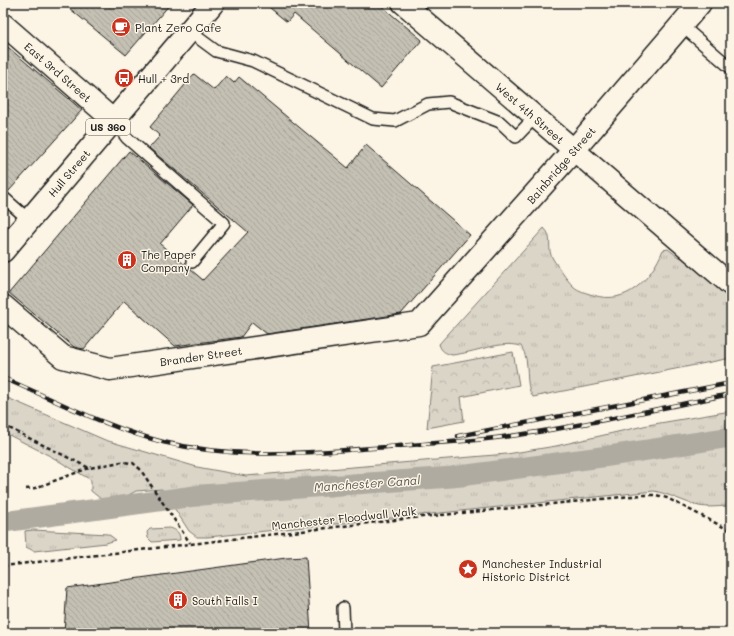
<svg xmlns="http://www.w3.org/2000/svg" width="734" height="636" viewBox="0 0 734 636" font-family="Mali,sans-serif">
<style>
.grass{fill:url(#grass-tufts);stroke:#7c7872}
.forest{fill:url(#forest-crowns);stroke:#7c7872}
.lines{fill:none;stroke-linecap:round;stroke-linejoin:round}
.canal{stroke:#b0aba1;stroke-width:21}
.building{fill:url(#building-back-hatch);stroke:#1c1c1c}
.lane-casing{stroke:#1c1c1c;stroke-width:14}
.street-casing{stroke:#1c1c1c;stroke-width:24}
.secondary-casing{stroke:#1c1c1c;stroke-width:25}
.primary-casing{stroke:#1c1c1c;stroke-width:25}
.path{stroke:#1c1c1c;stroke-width:2.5;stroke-dasharray:4 3;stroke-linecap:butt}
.lane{stroke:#fcf5e5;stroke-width:11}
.street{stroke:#fcf5e5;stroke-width:21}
.secondary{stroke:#fcf5e5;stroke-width:22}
.primary{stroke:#fcf5e5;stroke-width:22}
.rail-casing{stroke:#1c1c1c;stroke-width:4.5}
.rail{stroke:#fcf5e5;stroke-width:3;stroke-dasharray:9;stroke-linecap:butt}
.labels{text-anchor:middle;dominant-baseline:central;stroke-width:3;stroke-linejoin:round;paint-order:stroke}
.shield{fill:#fcf5e5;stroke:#5f5d58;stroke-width:1}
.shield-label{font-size:10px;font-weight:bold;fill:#1c1c1c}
.poi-label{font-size:11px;fill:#1c1c1c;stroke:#fcf5e5;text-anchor:start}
.street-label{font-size:11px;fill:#1c1c1c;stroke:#fcf5e5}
.water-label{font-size:12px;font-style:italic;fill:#575551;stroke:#fcf5e5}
</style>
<defs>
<pattern id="grass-tufts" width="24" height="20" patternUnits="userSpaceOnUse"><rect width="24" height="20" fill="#dbd5c8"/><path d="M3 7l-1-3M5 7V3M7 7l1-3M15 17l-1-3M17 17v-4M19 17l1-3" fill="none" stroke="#bbb6ab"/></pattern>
<pattern id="forest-crowns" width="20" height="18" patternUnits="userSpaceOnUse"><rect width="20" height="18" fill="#dbd5c8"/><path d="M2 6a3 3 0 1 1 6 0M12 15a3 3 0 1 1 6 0" fill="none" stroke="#bbb6ab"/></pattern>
<pattern id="building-back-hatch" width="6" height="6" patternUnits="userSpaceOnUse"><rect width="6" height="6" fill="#c4c0b3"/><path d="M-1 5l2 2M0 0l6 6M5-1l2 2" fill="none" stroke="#a8a499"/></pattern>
</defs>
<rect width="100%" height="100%" fill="#fcf5e5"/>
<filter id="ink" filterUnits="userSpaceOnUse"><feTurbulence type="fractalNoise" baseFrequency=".025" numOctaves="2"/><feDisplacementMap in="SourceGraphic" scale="8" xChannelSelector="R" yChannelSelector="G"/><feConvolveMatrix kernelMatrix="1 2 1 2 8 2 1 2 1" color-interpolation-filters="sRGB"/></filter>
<g filter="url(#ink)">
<g class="grass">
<path d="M 544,228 C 554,237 546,249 553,259 C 558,267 566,279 573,286 C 578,291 587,293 593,295 C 627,306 651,279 663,250 L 668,249 L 677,256 L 688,260 L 731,298 L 731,358 L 533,397 C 523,383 532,363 521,346 C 500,340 474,353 452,355 C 445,353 441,351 439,344 Z"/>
<path d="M 3,396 L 105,440 L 197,467 L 246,476 L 507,454 L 556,446 L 648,425 L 731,411 L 731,506 C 721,506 709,508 699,506 C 683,502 670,494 654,491 L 208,537 L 197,537 L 189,531 L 162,489 L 136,491 L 120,500 L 106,503 L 91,491 L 91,480 L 52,457 L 3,432 Z"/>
<path d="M 170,528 C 177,530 180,533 180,540 L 152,542 L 148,538 L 147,532 L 150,529 Z"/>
<path d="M 33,530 L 108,534 L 116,540 L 106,543 L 34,551 L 26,547 L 25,531 Z"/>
</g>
<path class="forest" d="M 513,352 L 519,385 L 461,397 L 464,421 L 427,428 L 433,367 Z"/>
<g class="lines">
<path class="canal" d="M 3,522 L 202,495 L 452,477 L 609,456 L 731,437"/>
</g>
<g class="building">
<path d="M 63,3 L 171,3 L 126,55 Z"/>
<path d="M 264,3 L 378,3 L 422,40 L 381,88 L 294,14 L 287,22 Z"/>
<path d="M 3,43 L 82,110 L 8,192 L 3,190 Z"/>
<path d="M 194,74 L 214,90 L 226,76 L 234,83 L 239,77 L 348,168 L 366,145 L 470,235 L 401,314 L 267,334 L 252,322 L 241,337 L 175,346 L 124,301 L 84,349 L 74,347 L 9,293 L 129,151 L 193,205 L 160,244 L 203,280 L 248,232 L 149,148 L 160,136 L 150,127 Z"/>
<path d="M 306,557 L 311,633 L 64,633 L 67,588 L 286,558 Z"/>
</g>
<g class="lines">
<defs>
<g id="lane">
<path d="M 681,25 L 731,68"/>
<path d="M 189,31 L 216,51 L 253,61 L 373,119 L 395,121 L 428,104 L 449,102 L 500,122 L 516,137 L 535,117"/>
<path d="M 113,120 L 127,138 L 224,223 L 192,262"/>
<path d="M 3,197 L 29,220"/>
<path d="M 343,608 L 344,633"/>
</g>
<g id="street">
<path d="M 403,3 L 731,285"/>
<path d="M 3,24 L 113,120"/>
</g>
<path id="secondary" d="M 3,306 L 63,357 L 110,369 L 419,324 L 573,151 L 700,3"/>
<path id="primary" d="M 3,251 L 213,3"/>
</defs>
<use href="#lane" class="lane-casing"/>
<use href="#street" class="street-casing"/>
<use href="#secondary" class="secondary-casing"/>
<use href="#primary" class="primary-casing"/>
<g class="path">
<path d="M 3,425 L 89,468 L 121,462 L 133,463 L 140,469 L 190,543"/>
<path d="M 26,489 L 35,488 L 89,468"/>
<path d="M 3,566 L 412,518 L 642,495 L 656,495 L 667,498 L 731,531"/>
</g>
<use href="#lane" class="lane"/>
<use href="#street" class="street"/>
<use href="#secondary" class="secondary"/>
<use href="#primary" class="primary"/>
<defs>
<g id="rail">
<path d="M 3,378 C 56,400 107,428 163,442 C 238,460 311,453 387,447 C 425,443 464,442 503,437 C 579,427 655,409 731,394"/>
<path d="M 458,436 L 731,383"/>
</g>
</defs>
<use href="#rail" class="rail-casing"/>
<use href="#rail" class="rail"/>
</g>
</g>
<defs>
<symbol id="cafe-disc" viewBox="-11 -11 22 22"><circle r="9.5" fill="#c8321e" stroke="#fcf5e5"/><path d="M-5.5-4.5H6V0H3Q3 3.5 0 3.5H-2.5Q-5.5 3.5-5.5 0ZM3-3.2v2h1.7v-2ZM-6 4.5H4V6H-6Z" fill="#fff"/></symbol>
<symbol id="bus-disc" viewBox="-11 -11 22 22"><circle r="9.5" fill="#c8321e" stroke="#fcf5e5"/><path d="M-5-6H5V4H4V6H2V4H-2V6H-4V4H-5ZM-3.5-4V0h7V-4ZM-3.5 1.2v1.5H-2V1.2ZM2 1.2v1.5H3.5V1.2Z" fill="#fff"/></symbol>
<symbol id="building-disc" viewBox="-11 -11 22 22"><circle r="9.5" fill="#c8321e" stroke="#fcf5e5"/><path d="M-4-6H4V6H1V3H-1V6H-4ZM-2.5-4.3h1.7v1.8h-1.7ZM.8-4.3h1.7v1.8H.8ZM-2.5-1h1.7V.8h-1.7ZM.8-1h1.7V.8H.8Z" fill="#fff"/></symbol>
<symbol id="sight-disc" viewBox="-11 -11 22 22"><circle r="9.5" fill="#c8321e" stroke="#fcf5e5"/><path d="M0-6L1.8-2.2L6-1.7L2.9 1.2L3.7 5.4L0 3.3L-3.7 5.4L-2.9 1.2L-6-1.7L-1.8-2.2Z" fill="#fff"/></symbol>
</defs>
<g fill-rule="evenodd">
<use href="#cafe-disc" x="110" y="16" width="22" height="22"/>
<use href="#bus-disc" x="113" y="67" width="22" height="22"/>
<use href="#building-disc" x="116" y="249" width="22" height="22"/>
<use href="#sight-disc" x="457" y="558" width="22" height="22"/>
<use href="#building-disc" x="167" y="589" width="22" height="22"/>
</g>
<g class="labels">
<rect class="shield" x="86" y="119" width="44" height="16" rx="3"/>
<g class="shield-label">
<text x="108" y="127">US 360</text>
</g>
<g class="poi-label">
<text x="135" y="27">Plant Zero Cafe</text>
<text x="138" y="78">Hull + 3rd</text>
<text x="141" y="254">The Paper<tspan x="141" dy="13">Company</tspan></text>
<text x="482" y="563">Manchester Industrial<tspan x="482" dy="13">Historic District</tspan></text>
<text x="192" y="600">South Falls I</text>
</g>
<g class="street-label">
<text transform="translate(58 72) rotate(41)">East 3rd Street</text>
<text transform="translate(530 113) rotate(41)">West 4th Street</text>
<text transform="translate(561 165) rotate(-49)">Bainbridge Street</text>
<text transform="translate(69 173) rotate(-50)">Hull Street</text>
<text transform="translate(201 356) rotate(-8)">Brander Street</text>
<text transform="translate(344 518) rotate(-6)">Manchester Floodwall Walk</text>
</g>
<g class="water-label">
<text transform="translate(367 483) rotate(-4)">Manchester Canal</text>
</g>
</g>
<rect width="734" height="636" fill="none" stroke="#fcf5e5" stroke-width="16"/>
<rect x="8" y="8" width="718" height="620" fill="none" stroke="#1c1c1c" stroke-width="1.5" filter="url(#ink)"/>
</svg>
